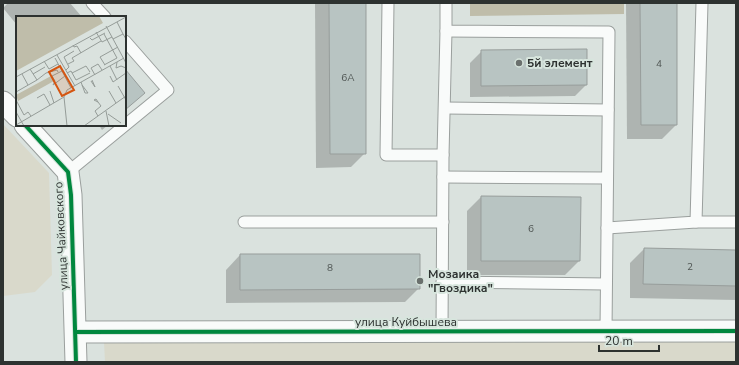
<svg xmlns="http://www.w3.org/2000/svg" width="739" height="365" viewBox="0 0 739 365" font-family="'Nunito Sans',sans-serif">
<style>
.green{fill:#d9d9cb}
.forest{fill:#bfbdaa}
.shadow{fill:#0003}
.building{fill:#b8c4c2;stroke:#979d9b}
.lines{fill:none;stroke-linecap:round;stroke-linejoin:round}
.lane-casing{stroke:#9a9f9d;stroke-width:13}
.street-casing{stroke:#9a9f9d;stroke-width:23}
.lane{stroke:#f9fbfa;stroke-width:11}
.street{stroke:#f9fbfa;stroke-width:21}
.cycleway-casing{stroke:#d7e5dd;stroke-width:6}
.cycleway{stroke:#00873e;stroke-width:4}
.poi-dot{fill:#6a706d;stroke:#d7e5dd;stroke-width:1.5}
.labels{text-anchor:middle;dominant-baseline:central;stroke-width:4;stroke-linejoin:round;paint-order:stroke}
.number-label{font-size:10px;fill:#505654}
.poi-label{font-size:12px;font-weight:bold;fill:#2d3230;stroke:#d7e5dd;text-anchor:start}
.street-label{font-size:12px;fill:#2d3230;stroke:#d7e5dd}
.inset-road{fill:none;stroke:#959c98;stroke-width:1}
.view{fill:#d55510;fill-opacity:0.15;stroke:#d55510;stroke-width:2}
.inset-edge{fill:none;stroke:#2d3230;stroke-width:2}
</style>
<rect width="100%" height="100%" fill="#dae2de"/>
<g class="green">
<path d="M 3,124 L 49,173 L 52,275 L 35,292 L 3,296 Z"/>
<path d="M 736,341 L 736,362 L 105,362 L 104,342 Z"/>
</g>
<path class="forest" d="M 470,3 L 624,3 L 624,14 L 470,16 Z"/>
<g class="shadow">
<path d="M 8,3 L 70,3 L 82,17 L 17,17 L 17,25 L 3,8 Z"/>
<path d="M 315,3 L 365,3 L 365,153 L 351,167 L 316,168 Z"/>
<path d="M 626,3 L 676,3 L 676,125 L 662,139 L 627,139 Z"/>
<path d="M 482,51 L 586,85 L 575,96 L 470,97 L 470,63 Z"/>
<path d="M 99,125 L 108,125 L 102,130 Z"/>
<path d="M 481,197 L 579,261 L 565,275 L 467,275 L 467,211 Z"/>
<path d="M 644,249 L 736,251 L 736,300 L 630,298 L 630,263 Z"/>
<path d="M 240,255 L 419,288 L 405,302 L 226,303 L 226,270 Z"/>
</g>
<g class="building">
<path d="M 329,3 L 366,3 L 366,154 L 330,154 Z"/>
<path d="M 640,3 L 677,3 L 677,125 L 641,125 Z"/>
<path d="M 587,49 L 587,85 L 481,86 L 481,50 Z"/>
<path d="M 125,69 L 145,93 L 125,110 Z"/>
<path d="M 481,196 L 581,197 L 580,261 L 481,261 Z"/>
<path d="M 644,248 L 736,250 L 736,286 L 643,284 Z"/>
<path d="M 240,254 L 420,254 L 420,289 L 240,290 Z"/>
</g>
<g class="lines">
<defs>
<g id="lane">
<path d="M 92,3 L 105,17"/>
<path d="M 388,3 L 386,155 L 443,155 L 442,332"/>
<path d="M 446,3 L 446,31 L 609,32 L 606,331"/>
<path d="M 445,108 L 608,110"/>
<path d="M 443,155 L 446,31"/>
<path d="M 68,172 L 168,90 L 125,41"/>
<path d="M 443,177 L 607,178"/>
<path d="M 244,222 L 443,222"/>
<path d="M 696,222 L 736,222"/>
<path d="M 607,228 L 696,222 L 702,3"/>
<path d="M 442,282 L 606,284"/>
</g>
<g id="street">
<path d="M 3,102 L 17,116"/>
<path d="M 25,125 L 68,172 L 71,195 L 76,362"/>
<path d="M 76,332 L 736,331"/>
</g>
</defs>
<use href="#lane" class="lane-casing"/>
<use href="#street" class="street-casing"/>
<use href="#lane" class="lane"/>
<use href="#street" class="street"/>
<defs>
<g id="cycleway">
<path d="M 25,125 L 68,172 L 71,195 L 76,362"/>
<path d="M 76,332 L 736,331"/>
</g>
</defs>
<use href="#cycleway" class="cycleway-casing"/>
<use href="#cycleway" class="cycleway"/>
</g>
<g class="poi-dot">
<circle cx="519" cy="63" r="4"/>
<circle cx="420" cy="281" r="4"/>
</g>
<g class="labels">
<g class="number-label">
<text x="659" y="64">4</text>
<text x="348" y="78">6А</text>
<text x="531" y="229">6</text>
<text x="690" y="267">2</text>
<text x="330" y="268">8</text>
</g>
<g class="poi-label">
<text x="527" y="63">5й элемент</text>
<text x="428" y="274">Мозаика<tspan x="428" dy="14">"Гвоздика"</tspan></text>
</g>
<g class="street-label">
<text transform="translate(61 236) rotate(-93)">улица Чайковского</text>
<text x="406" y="322">улица Куйбышева</text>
</g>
</g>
<g transform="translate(16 16)">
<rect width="110" height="110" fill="#dae2de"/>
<path d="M 0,0 L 83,0 L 87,7 L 0,55 ZM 35,60 L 38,65 L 2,85 L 0,79 Z" fill="#bfbdaa"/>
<path class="inset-road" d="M 101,6 L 107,18M 90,10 L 110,47M 80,16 L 86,26 L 96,21M 88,18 L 101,42 L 88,49M 74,22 L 76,24 L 89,17M 97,23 L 107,18 L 110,23M 57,29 L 58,31 L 61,30 L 65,37M 41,39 L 59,70M 39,42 L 55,72M 28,45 L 33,53 L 42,48M 101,46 L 100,52 L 105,50 L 110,52M 52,48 L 58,45 L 56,42 L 85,25M 89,49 L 84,41 L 102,31M 94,50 L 101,64M 14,53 L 21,64 L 30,57 L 41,54 L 42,56M 50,54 L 53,51 L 48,41 L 58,35M 46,55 L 36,60 L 39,65 L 37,69 L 49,60M 51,57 L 55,55 L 60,64 L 74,57M 56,57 L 70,50 L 74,56M 6,58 L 12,69M 17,58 L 29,51M 79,59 L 75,52 L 82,48 L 86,54M 94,60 L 97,66 L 110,57M 0,61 L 110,1M 75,65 L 79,71 L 76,64M 65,66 L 69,77 L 72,77 L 66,69M 102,70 L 110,84M 34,75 L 38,87M 93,75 L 100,87M 0,76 L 21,64M 48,81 L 51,110M 21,82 L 28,78 L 34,89M 0,84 L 8,99 L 12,96 L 15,100M 82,86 L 78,84 L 80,83 L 82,86 L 85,90 L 79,95 L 82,100M 90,95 L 93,110M 0,96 L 8,110M 92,98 L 105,107M 0,109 L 48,81 L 51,74 L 108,42M 68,110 L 110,80"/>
<path class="view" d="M 44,50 L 58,74 L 46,80 L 33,56 Z"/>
<rect width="110" height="110" class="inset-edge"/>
</g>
<rect width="739" height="365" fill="none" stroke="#2d3230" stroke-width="8"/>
<path d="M599 345v6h60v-6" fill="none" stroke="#2d3230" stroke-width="2"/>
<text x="605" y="345" font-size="12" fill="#2d3230" stroke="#d7e5dd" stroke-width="3" paint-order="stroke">20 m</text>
</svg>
